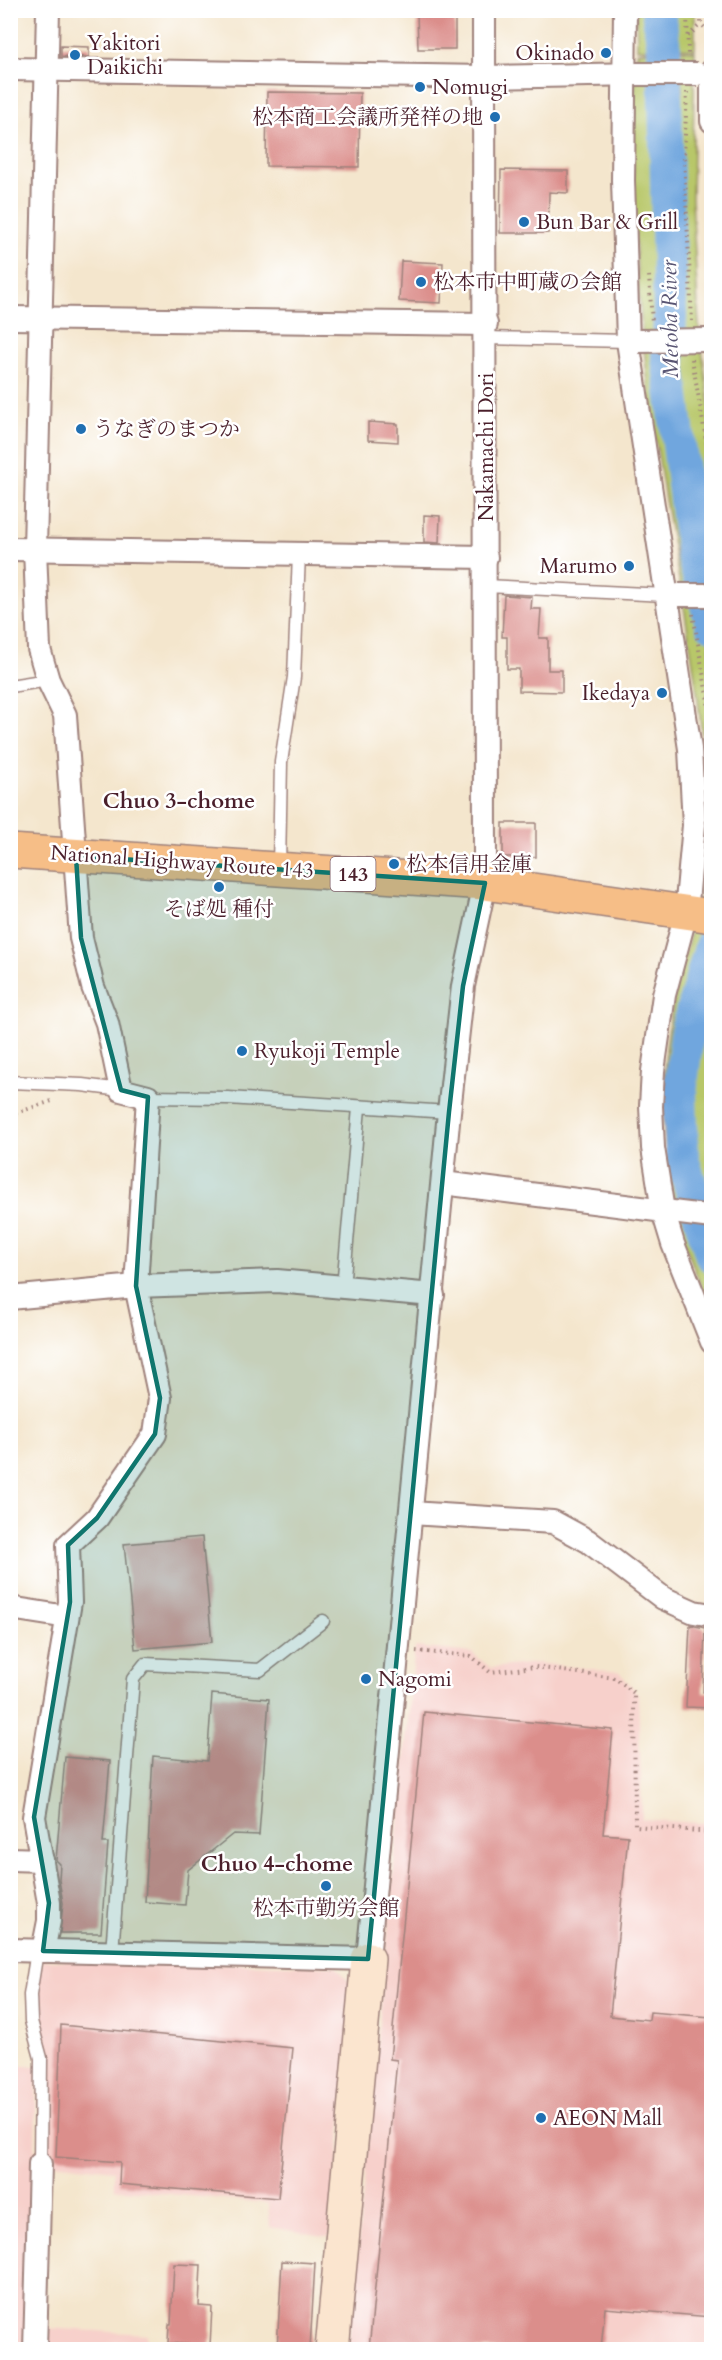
<svg xmlns="http://www.w3.org/2000/svg" width="722" height="2360" viewBox="0 0 722 2360" font-family="Cardo,'Noto Serif JP',serif">
<style>
.built{fill:#f7d0cb}
.green{fill:#b8c769;stroke:#81734a;stroke-width:1.5}
.lines{fill:none;stroke-linecap:round;stroke-linejoin:round}
.river{stroke:#70a6de;stroke-width:34}
.building{fill:#db8e8b}
.lane-casing{stroke:#9f827c;stroke-width:15}
.street-casing{stroke:#9f827c;stroke-width:26}
.secondary-casing{stroke:#9f827c;stroke-width:36}
.highway-casing{stroke:#9f827c;stroke-width:36}
.path{stroke:#9f827c;stroke-width:4;stroke-dasharray:1.5 4.5;stroke-linecap:butt}
.lane{stroke:#fff;stroke-width:12}
.street{stroke:#fff;stroke-width:22}
.secondary{stroke:#fbe5cf;stroke-width:33}
.highway{stroke:#f6be87;stroke-width:33}
.street-bridge-casing{stroke:#9f827c;stroke-width:26;stroke-linecap:butt}
.street-bridge{stroke:#fff;stroke-width:22}
.marked{fill:#0f766e;fill-opacity:0.2;stroke:#0f766e;stroke-width:4.5;stroke-linejoin:round}
.poi-dot{fill:#1f6fb2;stroke:#fff;stroke-width:2}
.labels{text-anchor:middle;dominant-baseline:central;stroke-width:5;stroke-linejoin:round;paint-order:stroke}
.shield{fill:#fff;stroke:#80626b;stroke-width:1.5}
.shield-label{font-size:20px;font-weight:bold;fill:#4a1f2b}
.poi-label{font-size:21px;fill:#4a1f2b;stroke:#fff;text-anchor:start}
.street-label{font-size:21px;fill:#4a1f2b;stroke:#fff}
.water-label{font-size:22px;font-style:italic;fill:#595573;stroke:#fff}
.neighbourhood-label{font-size:22px;font-weight:bold;fill:#4a1f2b;stroke:#fff}
</style>
<rect width="100%" height="100%" fill="#fff"/>
<filter id="ink" filterUnits="userSpaceOnUse"><feTurbulence type="fractalNoise" baseFrequency=".0167" numOctaves="2"/><feDisplacementMap in="SourceGraphic" scale="12" xChannelSelector="R" yChannelSelector="G"/><feConvolveMatrix kernelMatrix="1 2 1 2 8 2 1 2 1" color-interpolation-filters="sRGB"/></filter>
<filter id="wash" filterUnits="userSpaceOnUse"><feTurbulence type="fractalNoise" baseFrequency=".008" numOctaves="4" result="noise"/><feDisplacementMap in="SourceGraphic" scale="24" xChannelSelector="R" yChannelSelector="G"/><feGaussianBlur stdDeviation="1.35" result="paint"/><feColorMatrix in="noise" values="0 0 0 0 0 0 0 0 0 0 0 0 0 0 0 0 0 1.4 0 .05"/><feComposite in="paint" operator="in"/></filter>
<g filter="url(#wash)">
<rect width="100%" height="100%" fill="#f4e6cd"/>
<g class="built">
<path d="M 415,1647 L 472,1653 L 491,1668 L 536,1663 L 619,1672 L 638,1694 L 642,1819 L 711,1824 L 711,2349 L 348,2350 Z"/>
<path d="M 43,1960 L 336,1966 L 356,1990 L 330,2237 L 270,2227 L 268,2203 L 114,2189 L 114,2170 L 45,2162 L 34,1995 Z"/>
<path d="M 10,2065 L 37,2067 L 30,2349 L 11,2349 Z"/>
<path d="M 43,2328 L 147,2334 L 147,2349 L 42,2350 Z"/>
</g>
<g class="green">
<path d="M 636,11 L 650,11 L 654,49 L 637,49 Z"/>
<path d="M 673,11 L 695,11 L 695,49 L 677,48 L 673,31 Z"/>
<path d="M 654,50 L 659,84 L 666,316 L 664,355 L 690,565 L 708,630 L 711,653 L 711,898 L 708,926 L 682,1024 L 675,1092 L 677,1160 L 687,1197 L 711,1262 L 711,1314 C 700,1282 685,1249 677,1217 C 659,1145 659,1066 675,994 C 687,940 707,887 707,831 C 707,713 681,596 662,481 C 639,340 626,195 637,52 Z"/>
<path d="M 679,50 L 695,51 L 692,198 L 699,327 L 711,415 L 711,548 C 691,503 687,456 684,408 C 682,380 679,354 683,326 L 676,156 L 682,89 Z"/>
<path d="M 711,975 L 711,1236 C 683,1173 678,1095 695,1028 C 699,1010 706,993 711,975 Z"/>
</g>
<g class="lines">
<g class="river">
<path d="M 658,10 L 664,48 L 670,317 L 668,358 L 693,554 L 712,624"/>
<path d="M 712,944 L 688,1027 L 680,1093 L 682,1158 L 712,1256"/>
</g>
</g>
<g id="blocks">
<g class="building">
<path d="M 417,10 L 455,10 L 455,49 L 418,49 Z"/>
<path d="M 61,46 L 89,47 L 89,57 L 61,56 Z"/>
<path d="M 267,92 L 360,93 L 359,167 L 266,166 Z"/>
<path d="M 501,170 L 568,171 L 568,193 L 549,192 L 548,233 L 500,233 Z"/>
<path d="M 401,261 L 443,263 L 441,303 L 399,301 Z"/>
<path d="M 368,422 L 398,424 L 398,442 L 368,440 Z"/>
<path d="M 424,515 L 440,516 L 439,543 L 424,542 Z"/>
<path d="M 504,595 L 532,597 L 531,609 L 541,609 L 539,638 L 548,638 L 548,670 L 562,670 L 562,692 L 519,691 L 519,669 L 507,669 L 507,637 L 502,637 Z"/>
<rect x="503" y="823" width="33" height="34"/>
<path d="M 202,1537 L 212,1642 L 135,1649 L 124,1544 Z"/>
<path d="M 690,1625 L 705,1628 L 703,1692 L 711,1692 L 711,1708 L 686,1707 Z"/>
<path d="M 212,1694 L 269,1699 L 259,1835 L 233,1834 L 188,1870 L 185,1905 L 145,1902 L 153,1756 L 207,1761 Z"/>
<path d="M 424,1712 L 613,1730 L 603,1834 L 628,1836 L 610,2016 L 649,2020 L 650,2012 L 711,2017 L 711,2317 L 605,2308 L 601,2349 L 369,2349 L 397,2060 L 390,2059 Z"/>
<path d="M 65,1757 L 110,1761 L 103,1843 L 108,1843 L 101,1933 L 60,1933 L 63,1903 L 59,1880 L 60,1864 L 56,1860 Z"/>
<path d="M 61,2025 L 293,2048 L 278,2198 L 119,2184 L 120,2162 L 56,2157 Z"/>
<path d="M 282,2261 L 315,2263 L 310,2349 L 277,2349 Z"/>
<path d="M 174,2264 L 201,2265 L 199,2306 L 212,2307 L 210,2346 L 168,2343 L 169,2324 L 171,2324 Z"/>
</g>
</g>
</g>
<g filter="url(#ink)">
<use href="#blocks" fill-opacity="0" stroke="#9f827c" stroke-width="1.5"/>
<g class="lines">
<defs>
<g id="lane">
<path d="M 486,338 L 628,341"/>
<path d="M 486,586 L 665,595"/>
<path d="M 10,686 L 48,680"/>
<path d="M 279,867 L 281,762 L 294,677 L 299,554"/>
<path d="M 10,1082 L 82,1085 L 121,1090"/>
<path d="M 148,1097 L 228,1098 L 449,1112"/>
<path d="M 343,1287 L 359,1108"/>
<path d="M 37,1951 L 30,1995 L 31,2021 L 41,2058 L 40,2164"/>
<path d="M 112,1952 L 133,1679 L 145,1664 L 260,1670 L 323,1621"/>
</g>
<g id="street">
<path d="M 625,10 L 623,180 L 628,341 L 690,749 L 694,825 L 686,913 L 664,995 L 653,1071 L 651,1106 L 653,1148 L 663,1211 L 673,1244 L 712,1342"/>
<path d="M 10,69 L 485,77 L 639,74"/>
<path d="M 712,71 L 712,121"/>
<path d="M 10,318 L 486,324"/>
<path d="M 10,549 L 486,557"/>
<path d="M 443,1183 L 712,1217"/>
<path d="M 10,1298 L 136,1286 L 277,1281 L 433,1295"/>
<path d="M 411,1513 L 553,1522 L 588,1541 L 663,1598 L 694,1612 L 712,1615"/>
<path d="M 10,1608 L 67,1617"/>
<path d="M 10,1859 L 42,1860"/>
<path d="M 10,1950 L 368,1959 L 449,1112 L 463,986 L 485,883 L 484,10"/>
<path d="M 43,1951 L 49,1921 L 49,1903 L 34,1817 L 70,1602 L 68,1545 L 97,1518 L 155,1434 L 160,1398 L 136,1286 L 148,1097 L 121,1090 L 107,1023 L 93,987 L 81,938 L 65,715 L 48,680 L 39,649 L 35,549 L 48,10"/>
<path d="M 35,2350 L 40,2164"/>
</g>
<path id="secondary" d="M 332,2350 L 368,1959"/>
<path id="highway" d="M 10,851 L 485,883 L 712,916"/>
</defs>
<use href="#lane" class="lane-casing"/>
<use href="#street" class="street-casing"/>
<use href="#secondary" class="secondary-casing"/>
<use href="#highway" class="highway-casing"/>
<g class="path">
<path d="M 687,10 L 688,55"/>
<path d="M 696,10 L 701,15 L 704,10"/>
<path d="M 701,15 L 701,24 L 712,35"/>
<path d="M 688,36 L 701,24"/>
<path d="M 687,92 L 684,156 L 692,321"/>
<path d="M 649,276 L 652,323"/>
<path d="M 692,359 L 712,474"/>
<path d="M 693,614 L 712,725"/>
<path d="M 10,1115 L 55,1100"/>
<path d="M 416,1651 L 471,1656 L 490,1672 L 535,1667 L 615,1678 L 634,1693 L 635,1826 L 712,1832"/>
</g>
<use href="#lane" class="lane"/>
<use href="#street" class="street"/>
<use href="#secondary" class="secondary"/>
<use href="#highway" class="highway"/>
<defs>
<g id="street-bridge">
<path d="M 639,74 L 697,74"/>
<path d="M 639,341 L 707,340"/>
<path d="M 679,595 L 712,595"/>
</g>
</defs>
<use href="#street-bridge" class="street-bridge-casing"/>
<use href="#street-bridge" class="street-bridge"/>
</g>
</g>
<path class="marked" d="M 76,856 L 485,883 L 463,986 L 449,1112 L 368,1959 L 43,1951 L 49,1903 L 34,1817 L 70,1602 L 68,1545 L 97,1518 L 155,1434 L 160,1398 L 136,1286 L 148,1097 L 121,1090 L 81,938 Z"/>
<g class="poi-dot">
<circle cx="606" cy="53" r="6"/>
<circle cx="75" cy="55" r="6"/>
<circle cx="420" cy="87" r="6"/>
<circle cx="495" cy="117" r="6"/>
<circle cx="524" cy="222" r="6"/>
<circle cx="421" cy="282" r="6"/>
<circle cx="81" cy="429" r="6"/>
<circle cx="629" cy="566" r="6"/>
<circle cx="662" cy="693" r="6"/>
<circle cx="394" cy="864" r="6"/>
<circle cx="219" cy="887" r="6"/>
<circle cx="242" cy="1051" r="6"/>
<circle cx="366" cy="1679" r="6"/>
<circle cx="326" cy="1886" r="6"/>
<circle cx="541" cy="2118" r="6"/>
</g>
<g class="labels">
<rect class="shield" x="330.5" y="857" width="45" height="34" rx="4.5"/>
<g class="shield-label">
<text x="353" y="874">143</text>
</g>
<g class="poi-label">
<text x="87" y="43">Yakitori<tspan x="87" dy="24">Daikichi</tspan></text>
<text x="594" y="53" text-anchor="end">Okinado</text>
<text x="432" y="87">Nomugi</text>
<text x="483" y="117" text-anchor="end">松本商工会議所発祥の地</text>
<text x="536" y="222">Bun Bar &amp; Grill</text>
<text x="433" y="282">松本市中町蔵の会館</text>
<text x="93" y="429">うなぎのまつか</text>
<text x="617" y="566" text-anchor="end">Marumo</text>
<text x="650" y="693" text-anchor="end">Ikedaya</text>
<text x="406" y="864">松本信用金庫</text>
<text x="219" y="909" text-anchor="middle">そば処 種付</text>
<text x="254" y="1051">Ryukoji Temple</text>
<text x="378" y="1679">Nagomi</text>
<text x="326" y="1908" text-anchor="middle">松本市勤労会館</text>
<text x="553" y="2118">AEON Mall</text>
</g>
<g class="street-label">
<text transform="translate(486 447) rotate(-90)">Nakamachi Dori</text>
<text transform="translate(182 862) rotate(4)">National Highway Route 143</text>
</g>
<g class="water-label">
<text transform="translate(670 319) rotate(-91)">Metoba River</text>
</g>
<g class="neighbourhood-label">
<text x="179" y="801">Chuo 3-chome</text>
<text x="277" y="1864">Chuo 4-chome</text>
</g>
</g>
<rect width="722" height="2360" fill="none" stroke="#fff" stroke-width="36"/>
</svg>
